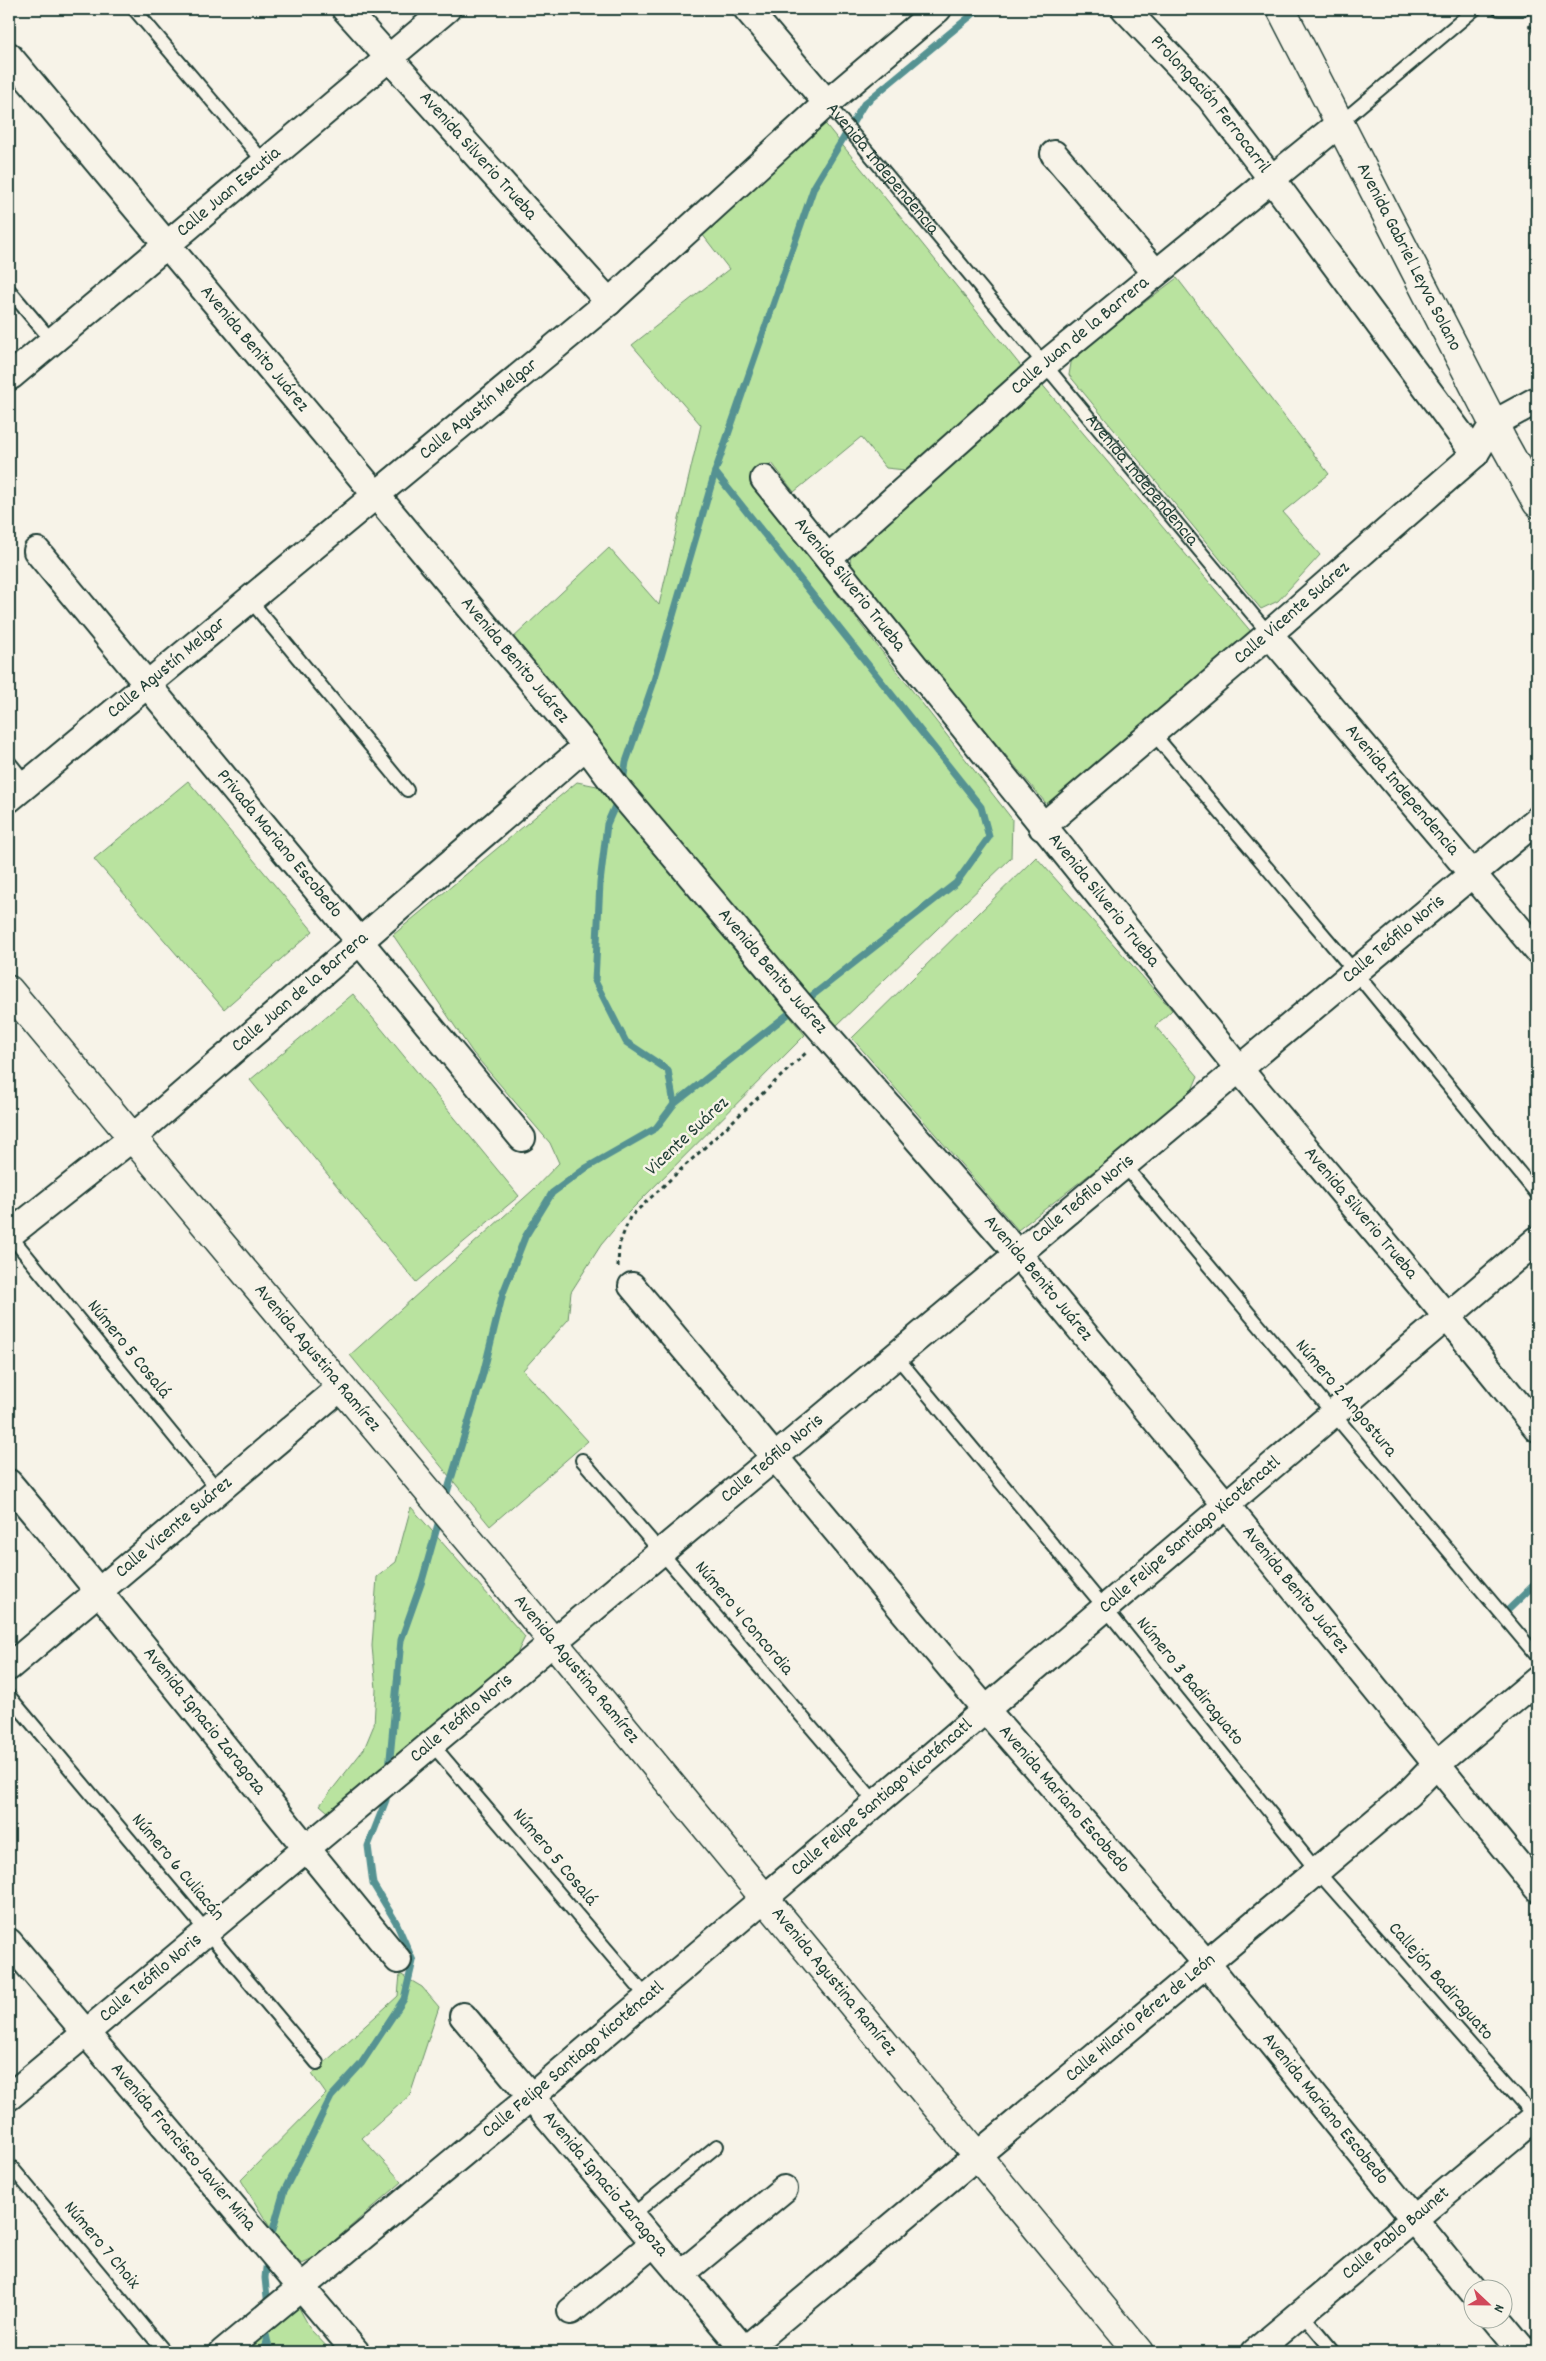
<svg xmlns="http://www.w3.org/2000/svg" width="1546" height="2361" viewBox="0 0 1546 2361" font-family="Dekko,sans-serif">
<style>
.green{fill:#b9e39f;stroke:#6c906a}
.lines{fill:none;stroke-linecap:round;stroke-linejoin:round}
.stream{stroke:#559292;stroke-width:7}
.service-casing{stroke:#1f3d34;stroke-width:16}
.minor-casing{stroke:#1f3d34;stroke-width:30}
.tertiary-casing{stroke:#1f3d34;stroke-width:31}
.path{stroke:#1f3d34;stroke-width:3;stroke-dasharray:4 4;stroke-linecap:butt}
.service{stroke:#f7f3e8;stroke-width:12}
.minor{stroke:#f7f3e8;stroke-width:26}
.tertiary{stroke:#f7f3e8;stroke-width:28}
.labels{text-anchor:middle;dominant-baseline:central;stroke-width:5;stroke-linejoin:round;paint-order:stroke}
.street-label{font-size:19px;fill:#1f3d34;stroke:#f7f3e8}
</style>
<rect width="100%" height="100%" fill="#f7f3e8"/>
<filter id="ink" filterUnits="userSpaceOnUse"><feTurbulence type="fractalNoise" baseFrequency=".02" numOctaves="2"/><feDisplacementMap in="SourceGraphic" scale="10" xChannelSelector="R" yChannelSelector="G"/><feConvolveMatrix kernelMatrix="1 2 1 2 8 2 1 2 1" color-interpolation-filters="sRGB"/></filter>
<g filter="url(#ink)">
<g class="green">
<path d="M 823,121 L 1024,370 L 915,471 L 886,468 L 861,437 L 794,492 L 772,463 L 750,482 L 1012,819 L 1011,858 L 835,1027 L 819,1018 L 511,640 L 609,548 L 659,605 L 701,425 L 632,345 L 729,269 L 699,230 Z"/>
<path d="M 1177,278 L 1329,474 L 1283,512 L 1320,555 L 1278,601 L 1261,609 L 1069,375 L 1072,357 Z"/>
<path d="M 1040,382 L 1253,634 L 1050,808 L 850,569 L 851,547 Z"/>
<path d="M 188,781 L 313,931 L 224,1009 L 94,859 Z"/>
<path d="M 577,782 L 602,787 L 805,1035 L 627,1214 L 601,1245 L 571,1292 L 568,1320 L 523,1370 L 588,1441 L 490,1526 L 350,1355 L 533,1190 L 559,1163 L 550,1143 L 473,1053 L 393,935 Z"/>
<path d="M 1036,857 L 1172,1010 L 1155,1026 L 1198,1076 L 1189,1097 L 1018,1230 L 852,1038 Z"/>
<path d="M 353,994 L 519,1196 L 416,1282 L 250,1080 Z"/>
<path d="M 411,1507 L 525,1637 L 511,1666 L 335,1818 L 320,1805 L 364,1749 L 374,1725 L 376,1689 L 372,1646 L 377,1577 L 396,1562 Z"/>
<path d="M 400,1974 L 422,1987 L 439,2007 L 410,2095 L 362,2138 L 402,2182 L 313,2259 L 302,2264 L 282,2247 L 241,2180 L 326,2094 L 312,2074 L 398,1996 Z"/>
<path d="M 298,2306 L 311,2330 L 332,2352 L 237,2352 Z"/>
</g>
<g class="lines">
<g class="stream">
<path d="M 715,472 L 981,807 L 989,837 L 956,883 L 804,1002"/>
<path d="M 623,782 L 626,762 L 653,684 L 715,472 L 814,187 L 864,104 L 979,9"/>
<path d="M 674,1104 L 796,1008"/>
<path d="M 445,1499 L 483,1374 L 503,1293 L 525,1237 L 552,1193 L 586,1168 L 656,1128 L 674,1104 L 668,1070 L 626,1042 L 595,981 L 600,883 L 607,824 L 619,797"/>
<path d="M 1505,1613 L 1537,1582"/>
<path d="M 389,1769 L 401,1640 L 422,1581 L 440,1517"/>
<path d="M 270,2240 L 284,2191 L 331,2097 L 361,2064 L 404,1999 L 413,1961 L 396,1922 L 373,1884 L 368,1846 L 386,1800 L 387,1790"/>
<path d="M 267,2258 L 265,2278 L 268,2307"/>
<path d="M 264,2326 L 270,2352"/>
<path d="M 261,2352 L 267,2342"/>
</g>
<defs>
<g id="service">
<path d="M 134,9 L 265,163"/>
<path d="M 1499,9 L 1523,9"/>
<path id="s1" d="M 827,103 L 1269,634"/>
<path d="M 1340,123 L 1475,9"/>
<path d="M 9,290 L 52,341"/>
<path d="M 250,600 L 407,790"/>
<path d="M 1152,732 L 1355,972 L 1537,1194"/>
<path d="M 9,762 L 27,784"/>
<path d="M 1124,1165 L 1537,1656"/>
<path d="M 9,1234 L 217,1489"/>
<path d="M 896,1356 L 1105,1608 L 1317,1871 L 1535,2118"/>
<path d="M 582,1460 L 876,1803"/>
<path d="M 9,1696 L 317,2063"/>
<path d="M 431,1743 L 647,1997"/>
<path d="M 9,2164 L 165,2352"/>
<path d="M 631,2216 L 717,2146"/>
<path d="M 1302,2314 L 1334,2352"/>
</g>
<g id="minor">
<path id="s2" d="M 345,9 L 609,302"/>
<path d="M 747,9 L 827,103"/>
<path id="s3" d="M 1125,9 L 1210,98 L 1271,178 L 1475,454"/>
<path id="s4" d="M 9,56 L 586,746 L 621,793 L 800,1005 L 1018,1254 L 1226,1505 L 1537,1888"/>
<path d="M 1054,154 L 1156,273"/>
<path id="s5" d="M 11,376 L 447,9"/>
<path id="s6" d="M 764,479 L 1239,1069 L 1447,1317 L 1537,1428"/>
<path id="s7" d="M 37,551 L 522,1138"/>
<path id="s8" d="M 828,558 L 1044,365 L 1340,123"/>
<path id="s9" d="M 1269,634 L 1537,950"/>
<path id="s10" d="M 9,799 L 609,302 L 827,103 L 938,9"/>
<path id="s11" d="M 1042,827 L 1269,634 L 1475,454 L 1493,424 L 1537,400"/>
<path id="s12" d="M 9,1235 L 132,1138 L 586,746"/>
<path id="s13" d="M 632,1286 L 986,1710 L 1207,1964 L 1474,2293"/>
<path id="s14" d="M 9,1483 C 141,1640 267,1802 398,1960"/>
<path id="s15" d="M 9,1667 L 340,1388"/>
<path id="s16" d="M 9,1942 L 356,2352"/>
<path id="s17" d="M 463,2016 L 746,2352"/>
<path id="s18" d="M 9,2097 L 1537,820"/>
<path d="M 681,2274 L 784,2189"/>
<path d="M 571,2311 L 654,2243"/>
<path d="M 1495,2318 L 1523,2352"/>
<path id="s19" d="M 223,2352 L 531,2097 L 1537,1240"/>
<path id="s20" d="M 742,2352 L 1317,1871 L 1408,1794 L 1436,1765 L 1537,1680"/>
<path id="s21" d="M 1255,2352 L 1537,2116"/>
</g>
<g id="tertiary">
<path id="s22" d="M 1281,9 L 1502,440 L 1537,503"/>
<path id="s23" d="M 9,990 L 484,1558 L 1139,2352"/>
</g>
</defs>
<use href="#service" class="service-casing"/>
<use href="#minor" class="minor-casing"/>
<use href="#tertiary" class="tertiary-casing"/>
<g class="path">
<path d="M 1529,25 L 1537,38"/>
<path d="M 618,1267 L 619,1245 L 630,1217 L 808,1051"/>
</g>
<use href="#service" class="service"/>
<use href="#minor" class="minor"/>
<use href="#tertiary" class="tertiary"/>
</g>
</g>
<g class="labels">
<g class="street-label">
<text stroke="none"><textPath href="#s3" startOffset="128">Prolongación Ferrocarril</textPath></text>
<text stroke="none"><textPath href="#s2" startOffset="198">Avenida Silverio Trueba</textPath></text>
<text stroke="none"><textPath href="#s1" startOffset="86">Avenida Independencia</textPath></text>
<text stroke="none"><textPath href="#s5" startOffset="285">Calle Juan Escutia</textPath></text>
<text stroke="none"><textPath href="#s22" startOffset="279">Avenida Gabriel Leyva Solano</textPath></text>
<text stroke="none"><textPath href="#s8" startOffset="336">Calle Juan de la Barrera</textPath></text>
<text stroke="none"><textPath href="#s4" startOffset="382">Avenida Benito Juárez</textPath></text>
<text stroke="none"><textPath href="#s10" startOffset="610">Calle Agustín Melgar</textPath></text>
<text stroke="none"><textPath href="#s1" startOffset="491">Avenida Independencia</textPath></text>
<text stroke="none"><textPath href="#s6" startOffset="136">Avenida Silverio Trueba</textPath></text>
<text stroke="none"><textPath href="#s11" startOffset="329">Calle Vicente Suárez</textPath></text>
<text stroke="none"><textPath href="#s4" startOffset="788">Avenida Benito Juárez</textPath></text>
<text stroke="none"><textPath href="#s10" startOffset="205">Calle Agustín Melgar</textPath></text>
<text stroke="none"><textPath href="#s9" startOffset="205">Avenida Independencia</textPath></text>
<text stroke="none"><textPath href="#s7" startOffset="380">Privada Mariano Escobedo</textPath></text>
<text stroke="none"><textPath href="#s6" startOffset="541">Avenida Silverio Trueba</textPath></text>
<text stroke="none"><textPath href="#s18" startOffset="1805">Calle Teófilo Noris</textPath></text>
<text stroke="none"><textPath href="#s4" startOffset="1192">Avenida Benito Juárez</textPath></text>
<text stroke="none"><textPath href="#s12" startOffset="379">Calle Juan de la Barrera</textPath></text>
<text transform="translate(688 1137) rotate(-43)">Vicente Suárez</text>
<text stroke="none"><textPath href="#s18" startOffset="1400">Calle Teófilo Noris</textPath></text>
<text stroke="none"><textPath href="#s6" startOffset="946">Avenida Silverio Trueba</textPath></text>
<text stroke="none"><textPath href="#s4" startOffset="1598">Avenida Benito Juárez</textPath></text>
<text transform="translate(128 1350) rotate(51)">Número 5 Cosalá</text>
<text stroke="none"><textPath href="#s23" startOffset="480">Avenida Agustina Ramírez</textPath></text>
<text transform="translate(1345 1399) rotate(50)">Número 2 Angostura</text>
<text stroke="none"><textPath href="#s18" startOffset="995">Calle Teófilo Noris</textPath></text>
<text stroke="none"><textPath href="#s15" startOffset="216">Calle Vicente Suárez</textPath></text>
<text stroke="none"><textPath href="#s19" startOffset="1266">Calle Felipe Santiago Xicoténcatl</textPath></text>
<text stroke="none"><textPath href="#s4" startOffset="2002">Avenida Benito Juárez</textPath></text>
<text transform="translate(743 1619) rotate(50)">Número 4 Concordia</text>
<text stroke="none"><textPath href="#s23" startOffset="885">Avenida Agustina Ramírez</textPath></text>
<text transform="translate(1189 1682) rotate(51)">Número 3 Badiraguato</text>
<text stroke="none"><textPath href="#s18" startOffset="590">Calle Teófilo Noris</textPath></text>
<text stroke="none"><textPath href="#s14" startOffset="308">Avenida Ignacio Zaragoza</textPath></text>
<text stroke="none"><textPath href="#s19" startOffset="861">Calle Felipe Santiago Xicoténcatl</textPath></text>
<text stroke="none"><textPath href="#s13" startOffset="671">Avenida Mariano Escobedo</textPath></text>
<text transform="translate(554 1858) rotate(50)">Número 5 Cosalá</text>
<text transform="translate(177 1868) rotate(50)">Número 6 Culiacán</text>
<text stroke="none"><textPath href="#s18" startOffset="185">Calle Teófilo Noris</textPath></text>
<text stroke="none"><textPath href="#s23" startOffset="1290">Avenida Agustina Ramírez</textPath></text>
<text transform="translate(1440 1982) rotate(49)">Callejón Badiraguato</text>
<text stroke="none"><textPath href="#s20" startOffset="520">Calle Hilario Pérez de León</textPath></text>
<text stroke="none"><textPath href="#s19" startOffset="456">Calle Felipe Santiago Xicoténcatl</textPath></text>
<text stroke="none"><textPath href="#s13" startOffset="1076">Avenida Mariano Escobedo</textPath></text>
<text stroke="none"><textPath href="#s16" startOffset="269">Avenida Francisco Javier Mina</textPath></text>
<text stroke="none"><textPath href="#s17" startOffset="220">Avenida Ignacio Zaragoza</textPath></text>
<text stroke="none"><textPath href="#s21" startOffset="184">Calle Pablo Baunet</textPath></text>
<text transform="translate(101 2246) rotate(50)">Número 7 Choix</text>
</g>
</g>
<rect width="1546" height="2361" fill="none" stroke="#f7f3e8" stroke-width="30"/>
<rect x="15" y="15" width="1516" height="2331" fill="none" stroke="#1f3d34" stroke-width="2" filter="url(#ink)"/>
<g transform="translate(1488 2304) rotate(112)"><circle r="24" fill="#f7f3e8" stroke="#a1aaa0"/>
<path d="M0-4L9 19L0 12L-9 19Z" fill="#d1495b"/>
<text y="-8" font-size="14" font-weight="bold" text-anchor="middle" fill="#1f3d34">N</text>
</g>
</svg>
